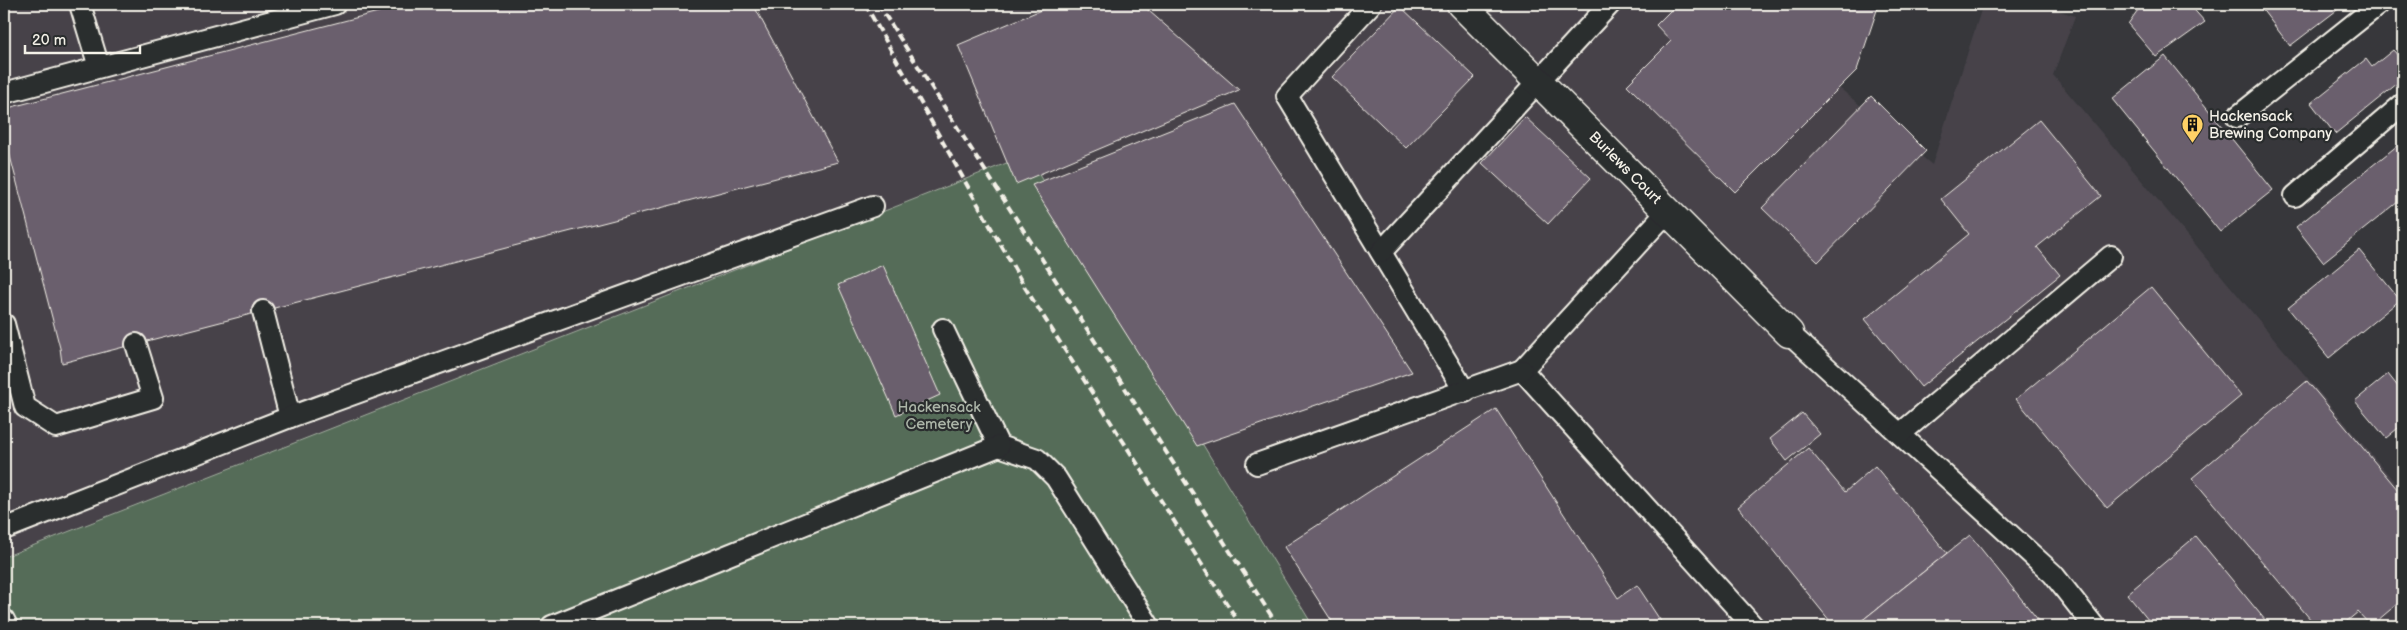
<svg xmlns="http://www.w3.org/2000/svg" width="2407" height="630" viewBox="0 0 2407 630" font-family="'Balsamiq Sans',sans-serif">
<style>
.built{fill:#47434a}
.green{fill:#556c59;stroke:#a4aea0}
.building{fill:#6b5e6d;stroke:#f4f1e8}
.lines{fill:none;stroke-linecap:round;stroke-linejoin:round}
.service-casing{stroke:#f4f1e8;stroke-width:24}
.minor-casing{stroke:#f4f1e8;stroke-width:31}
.service{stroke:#2a2d2e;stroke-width:20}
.minor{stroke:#2a2d2e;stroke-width:28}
.rail{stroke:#f4f1e8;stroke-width:4;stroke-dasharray:8 4;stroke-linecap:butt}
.labels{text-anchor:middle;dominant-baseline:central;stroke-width:4.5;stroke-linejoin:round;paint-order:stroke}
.poi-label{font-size:15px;fill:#f4f1e8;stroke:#2a2d2e;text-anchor:start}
.street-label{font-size:15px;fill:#f4f1e8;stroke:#2a2d2e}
.park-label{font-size:15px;fill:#acb5a8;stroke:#2a2d2e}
</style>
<rect width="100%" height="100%" fill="#37373b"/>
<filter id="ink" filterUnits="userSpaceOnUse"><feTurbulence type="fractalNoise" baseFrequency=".02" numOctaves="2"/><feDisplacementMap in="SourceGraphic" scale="10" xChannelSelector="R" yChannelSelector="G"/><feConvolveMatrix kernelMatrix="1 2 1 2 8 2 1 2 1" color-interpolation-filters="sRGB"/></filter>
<g filter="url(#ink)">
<path class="built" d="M 4,4 L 1865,4 L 1837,86 L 1932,165 L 1983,4 L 2039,4 L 2075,16 L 2053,75 L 2403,492 L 2403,626 L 1289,626 L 1027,155 L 5,556 Z"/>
<path class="green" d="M 1027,155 L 1313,626 L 4,626 L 4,557 Z"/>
<g class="building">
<path d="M 409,4 L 753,4 L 838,162 L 62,363 L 60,348 L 4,133 L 4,109 Z"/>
<path d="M 1055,4 L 1141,4 L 1239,90 L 1016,184 L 958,45 Z"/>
<path d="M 1677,4 L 1879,4 L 1857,70 L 1735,192 L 1627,85 L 1671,41 L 1656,25 Z"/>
<path d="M 2142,4 L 2189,4 L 2205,22 L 2156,57 L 2128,24 Z"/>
<path d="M 2258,4 L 2345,4 L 2290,46 Z"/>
<path d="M 1400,6 L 1475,77 L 1406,148 L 1332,77 Z"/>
<path d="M 2393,50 L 2403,61 L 2403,79 L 2335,134 L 2311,103 L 2366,59 L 2372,67 Z"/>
<path d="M 2165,56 L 2273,190 L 2220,232 L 2112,99 Z"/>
<path d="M 1871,96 L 1926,151 L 1818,262 L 1762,208 Z"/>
<path d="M 1235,104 L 1412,372 L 1197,446 L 1032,185 Z"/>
<path d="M 1525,117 L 1591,178 L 1548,224 L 1482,163 Z"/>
<path d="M 2039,120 L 2101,196 L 2037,247 L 2060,275 L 1921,387 L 1865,319 L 1969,234 L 1941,199 Z"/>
<path d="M 2403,141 L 2403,198 L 2323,262 L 2296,227 Z"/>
<path d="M 2359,250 L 2400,300 L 2329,358 L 2288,308 Z"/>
<path d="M 883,265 L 940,395 L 896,415 L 838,285 Z"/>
<path d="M 2151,287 L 2241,396 L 2107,508 L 2016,399 Z"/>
<path d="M 2388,374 L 2403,393 L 2403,424 L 2386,438 L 2355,401 Z"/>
<path d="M 2307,381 L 2403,496 L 2403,599 L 2371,626 L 2358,612 L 2341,626 L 2316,626 L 2192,478 Z"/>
<path d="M 1496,409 L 1618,598 L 1637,585 L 1664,626 L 1335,626 L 1284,547 Z"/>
<path d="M 1802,413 L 1820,434 L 1787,461 L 1770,439 Z"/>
<path d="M 1808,448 L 1845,492 L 1875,466 L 1947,553 L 1855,626 L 1834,626 L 1738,507 Z"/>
<path d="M 1970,535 L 2039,621 L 2032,626 L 1855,626 Z"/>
<path d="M 2196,536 L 2270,626 L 2153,626 L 2127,594 Z"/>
</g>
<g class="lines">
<defs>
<g id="service">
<path d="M 80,4 L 99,67"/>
<path d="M 1371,4 L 1287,96 L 1465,392"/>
<path d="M 4,93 L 335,4"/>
<path d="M 2237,117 L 2379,4"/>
<path d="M 2295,196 L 2403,104"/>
<path d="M 1668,211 L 1522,370 L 1753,626"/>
<path d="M 1381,252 L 1610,4"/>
<path d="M 263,311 L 290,417"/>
<path d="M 4,324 L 25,407 L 56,427 L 153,398 L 136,344"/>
<path d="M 943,329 L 999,446 L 1037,459 L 1056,478 L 1149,626"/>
<path d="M 1789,333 L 2053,574 L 2094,626"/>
<path d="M 1900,434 L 2111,256"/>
<path d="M 1257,464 L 1522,370"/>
<path d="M 4,529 L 290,417 L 873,206"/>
<path d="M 4,620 L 7,626"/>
<path d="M 552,626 L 999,446"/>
</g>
<path id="minor" d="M 1461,4 L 1789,333"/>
</defs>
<use href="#service" class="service-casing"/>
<use href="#minor" class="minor-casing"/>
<use href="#service" class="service"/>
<use href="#minor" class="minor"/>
<g class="rail">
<path d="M 865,4 L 1024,286 L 1241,626"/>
<path d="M 878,4 L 1278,626"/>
</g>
</g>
</g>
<defs>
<symbol id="building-pin" viewBox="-11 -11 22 30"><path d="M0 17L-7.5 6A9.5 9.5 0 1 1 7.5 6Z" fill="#ffd166" stroke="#2a2d2e"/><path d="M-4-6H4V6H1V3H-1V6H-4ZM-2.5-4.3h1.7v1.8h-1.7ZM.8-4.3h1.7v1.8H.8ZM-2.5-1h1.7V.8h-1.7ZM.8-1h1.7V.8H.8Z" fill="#111"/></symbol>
</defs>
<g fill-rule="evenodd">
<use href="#building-pin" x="2180" y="112" width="25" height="34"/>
</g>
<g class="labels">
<g class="poi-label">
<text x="2209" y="116">Hackensack<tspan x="2209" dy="17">Brewing Company</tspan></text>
</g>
<g class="street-label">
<text transform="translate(1625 168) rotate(45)">Burlews Court</text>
</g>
<g class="park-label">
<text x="939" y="407">Hackensack<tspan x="939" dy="17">Cemetery</tspan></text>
</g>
</g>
<rect width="2407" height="630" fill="none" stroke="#2a2d2e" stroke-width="20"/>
<rect x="10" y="10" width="2387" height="610" fill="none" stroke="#f4f1e8" stroke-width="2" filter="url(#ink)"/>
<path d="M25 45v8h115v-8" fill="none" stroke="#f4f1e8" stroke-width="2.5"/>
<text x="32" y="45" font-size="15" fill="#f4f1e8" stroke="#2a2d2e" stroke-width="4" paint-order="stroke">20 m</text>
</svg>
